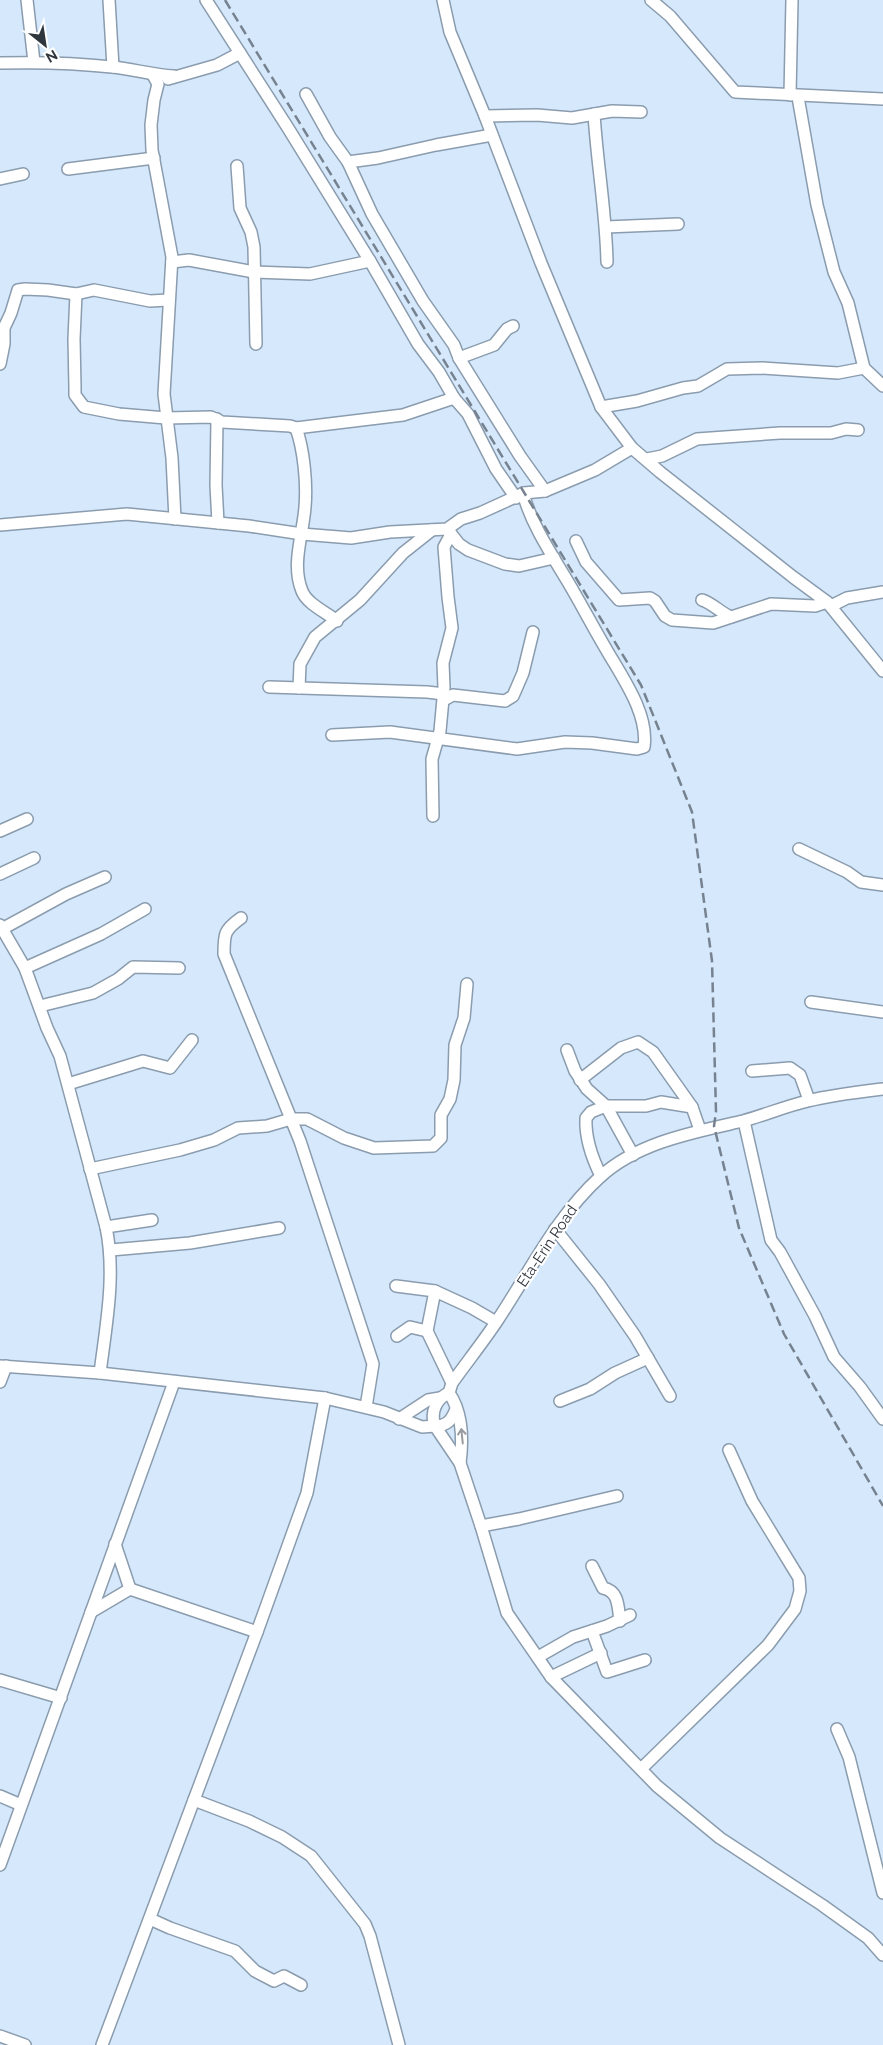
<svg xmlns="http://www.w3.org/2000/svg" width="883" height="2045" viewBox="0 0 883 2045" font-family="Raleway,sans-serif">
<style>
.lines{fill:none;stroke-linecap:round;stroke-linejoin:round}
.minor-casing{stroke:#8a9cae;stroke-width:14}
.minor{stroke:#fff;stroke-width:11}
.rail{stroke:#76828f;stroke-width:2.5;stroke-dasharray:10 5;stroke-linecap:butt}
.oneway{stroke:#979a9e}
.labels{text-anchor:middle;dominant-baseline:central;stroke-width:4.5;stroke-linejoin:round;paint-order:stroke}
.street-label{font-size:15px;fill:#2f363e;stroke:#fff}
</style>
<rect width="100%" height="100%" fill="#d6e9fc"/>
<g class="lines">
<defs>
<g id="minor">
<path d="M 27,0 L 34,62"/>
<path d="M 109,0 L 113,67"/>
<path d="M 206,0 L 288,128 L 370,261 L 418,344 L 439,372 L 454,398 L 468,414 L 496,469 L 516,498"/>
<path d="M 443,0 L 450,32 L 485,116 L 541,263 L 601,407 L 632,448 L 660,472 L 793,577 L 827,602 L 883,671"/>
<path d="M 651,0 L 670,16 L 735,92 L 883,99"/>
<path d="M 0,63 C 37,62 75,63 112,67 C 133,69 153,75 174,76"/>
<path d="M 153,75 L 158,84 L 154,100 L 151,125 L 152,150 L 172,257 L 164,394 L 172,458 L 175,519"/>
<path d="M 168,79 L 217,65 L 240,53"/>
<path d="M 306,94 L 330,137 L 348,162 L 372,214 L 423,301 L 454,345 L 459,358 L 520,456 L 545,491"/>
<path d="M 790,95 L 792,0"/>
<path d="M 798,97 L 817,205 L 834,272 L 848,303 L 864,368 L 883,386"/>
<path d="M 594,114 C 597,163 606,212 607,262"/>
<path d="M 485,116 L 537,115 L 572,118 L 612,111 L 641,112"/>
<path d="M 348,162 L 378,158 L 436,145 L 492,135"/>
<path d="M 237,166 L 240,208 L 251,232 L 254,247 L 256,344"/>
<path d="M 68,169 L 154,158"/>
<path d="M 0,179 L 23,174"/>
<path d="M 606,227 L 678,224"/>
<path d="M 172,262 L 189,260 L 254,272 L 310,274 L 370,261"/>
<path d="M 76,294 L 74,339 L 75,388 L 75,395 L 84,407 L 119,414 L 166,418 L 211,417 L 222,422 L 290,426 L 296,428 L 403,415 L 454,398"/>
<path d="M 459,358 L 494,345 L 507,329 L 513,326"/>
<path d="M 0,364 L 4,344 L 4,328 L 11,313 L 18,290 L 25,289 L 48,290 L 76,294 L 94,290 L 150,301 L 168,300"/>
<path d="M 601,407 L 637,401 L 683,388 L 698,386 L 727,369 L 762,368 L 838,373 L 864,368"/>
<path d="M 217,419 L 216,485 L 218,523"/>
<path d="M 296,428 C 304,450 307,484 305,507 C 303,535 291,564 302,591 C 307,604 326,612 337,621"/>
<path d="M 647,459 L 662,456 L 697,439 L 780,433 L 831,433 L 846,429 L 858,430"/>
<path d="M 0,525 L 127,514 L 249,526 L 302,534 L 351,538 L 390,532 L 447,529 L 461,519 L 480,513 L 524,493 L 545,491 L 595,470 L 632,448"/>
<path d="M 448,530 L 459,544 L 468,550 L 505,564 L 519,566 L 554,558"/>
<path d="M 576,541 L 586,562 L 619,600 L 650,598 L 655,601 L 665,616 L 672,620 L 713,623 L 771,604 L 815,606 L 827,602"/>
<path d="M 702,600 C 712,603 721,613 731,617"/>
<path d="M 831,606 L 847,598 L 883,592"/>
<path d="M 269,687 L 427,692 L 444,694"/>
<path d="M 299,688 L 300,664 L 315,637 L 360,600 L 403,553 L 432,530"/>
<path d="M 444,700 L 453,695 L 505,701 L 513,696 L 523,673 L 533,632"/>
<path d="M 332,735 L 390,732 L 517,749 L 565,742 L 592,743 L 637,749 L 644,747 C 649,714 622,677 606,649 C 593,627 581,604 568,582 C 552,555 531,524 523,493"/>
<path d="M 433,816 L 432,759 L 440,731 L 444,688 L 443,663 L 452,628 L 448,597 L 444,547 L 451,534"/>
<path d="M 0,831 L 27,819"/>
<path d="M 799,849 L 847,872 L 861,882 L 883,885"/>
<path d="M 0,874 L 34,858"/>
<path d="M 241,918 C 224,930 224,934 224,954 L 300,1141 L 373,1364 L 366,1407"/>
<path d="M 0,925 L 25,968 L 47,1028 L 60,1056 L 106,1227 C 116,1275 106,1325 100,1373"/>
<path d="M 2,929 L 66,894 L 105,877"/>
<path d="M 25,968 L 101,934 L 145,909"/>
<path d="M 811,1002 L 883,1012"/>
<path d="M 40,1006 L 93,993 L 118,979 L 133,967 L 179,968"/>
<path d="M 567,1050 L 575,1071 L 587,1089 L 606,1106 L 633,1155"/>
<path d="M 752,1071 L 790,1068 L 800,1075 L 809,1100"/>
<path d="M 580,1080 L 621,1048 L 638,1042 L 653,1052 L 692,1107 L 700,1130"/>
<path d="M 68,1084 L 143,1061 L 170,1068 L 192,1040"/>
<path d="M 744,1121 L 771,1240 L 780,1252 L 815,1316 L 834,1357 L 860,1387 L 883,1419"/>
<path d="M 90,1169 L 180,1150 L 214,1140 L 238,1128 L 267,1126 L 291,1119 L 307,1119 L 344,1138 L 374,1148 L 433,1146 L 441,1138 L 441,1115 L 450,1099 L 454,1080 L 455,1045 L 464,1018 L 467,984"/>
<path d="M 601,1176 C 592,1158 585,1138 586,1118 L 591,1112 L 606,1106 L 646,1106 L 661,1102 L 692,1107"/>
<path d="M 106,1227 L 152,1220"/>
<path d="M 555,1229 L 599,1284 L 635,1336 L 670,1396"/>
<path d="M 111,1250 L 190,1243 L 279,1228"/>
<path d="M 396,1286 L 435,1291 L 472,1308 L 496,1322"/>
<path d="M 435,1291 L 427,1331 L 452,1383"/>
<path d="M 397,1336 L 410,1327 L 427,1331"/>
<path d="M 0,1366 L 100,1373 L 325,1398 L 384,1412 L 422,1427 L 435,1426 L 460,1463 L 481,1526 L 507,1613 L 551,1677 L 657,1786 L 720,1838 L 822,1905 L 868,1938 L 883,1955"/>
<path d="M 0,1382 L 6,1366"/>
<path d="M 449,1393 L 452,1383 C 467,1362 483,1342 497,1321 C 529,1273 556,1217 600,1177 C 638,1142 695,1132 743,1121 C 765,1115 786,1106 808,1101 C 832,1095 858,1092 883,1089"/>
<path d="M 449,1393 C 463,1413 463,1440 460,1463"/>
<path d="M 449,1393 C 436,1398 430,1413 435,1426 C 447,1426 452,1420 456,1409"/>
<path d="M 560,1401 L 590,1389 L 615,1373 L 648,1358"/>
<path d="M 399,1419 L 428,1400 L 440,1398"/>
<path d="M 481,1526 L 519,1519 L 617,1496"/>
<path d="M 115,1544 L 130,1589"/>
<path d="M 592,1566 L 603,1588 C 619,1591 618,1607 620,1621"/>
<path d="M 91,1612 L 130,1589 L 257,1632"/>
<path d="M 592,1631 L 607,1672 L 645,1660"/>
<path d="M 538,1657 L 573,1637 L 607,1626 L 630,1615"/>
<path d="M 551,1677 L 601,1653"/>
<path d="M 0,1680 L 61,1698"/>
<path d="M 837,1729 L 849,1757 L 883,1893"/>
<path d="M 641,1769 L 768,1645 L 795,1609 L 800,1591 L 799,1578 L 752,1501 L 729,1450"/>
<path d="M 0,1796 L 21,1805"/>
<path d="M 194,1800 L 249,1821 L 282,1837 L 311,1856 L 365,1924 L 370,1936 L 399,2045"/>
<path d="M 0,1865 L 174,1382"/>
<path d="M 150,1919 L 170,1928 L 235,1951 L 255,1971 L 274,1981 L 284,1976 L 301,1985"/>
<path d="M 0,2036 L 25,2045"/>
<path d="M 102,2045 L 257,1632 L 307,1493 L 325,1398"/>
</g>
</defs>
<use href="#minor" class="minor-casing"/>
<use href="#minor" class="minor"/>
<path class="rail" d="M 225,0 L 641,685 L 692,812 L 712,961 L 716,1112 L 714,1126 L 739,1228 L 784,1334 L 883,1506"/>
</g>
<defs><path id="oneway-shaft" d="M-6 0H5M1.5-3L5.5 0L1.5 3" fill="none" stroke-width="1.6" stroke-linecap="round" stroke-linejoin="round" transform="scale(1.25)"/></defs>
<use class="oneway" href="#oneway-shaft" transform="translate(462 1436) rotate(-96)"/>
<g class="labels">
<g class="street-label">
<text transform="translate(547 1246) rotate(-56)">Eta-Erin Road</text>
</g>
</g>
<g transform="translate(45 45) rotate(150)" stroke="#ffffff" stroke-width="4" paint-order="stroke">
<path d="M0-4L9 19L0 12L-9 19Z" fill="#2f363e"/>
<text y="-8" font-size="14" font-weight="bold" text-anchor="middle" fill="#2f363e">N</text>
</g>
</svg>
